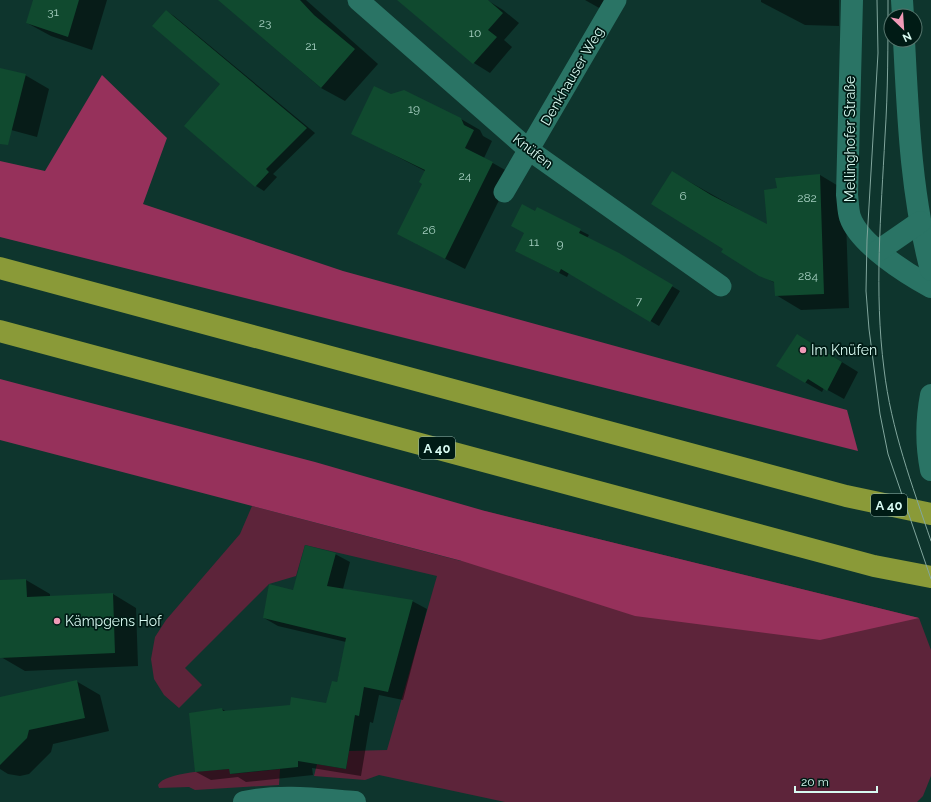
<svg xmlns="http://www.w3.org/2000/svg" width="931" height="802" viewBox="0 0 931 802" font-family="Raleway,sans-serif">
<style>
.green{fill:#5d243a}
.forest{fill:#96315b}
.shadow{fill:#0007}
.building{fill:#104a2f}
.lines{fill:none;stroke-linecap:round;stroke-linejoin:round}
.street{stroke:#2a7465;stroke-width:21}
.secondary{stroke:#2a7465;stroke-width:22}
.highway{stroke:#8a9a38;stroke-width:22}
.tram{stroke:#81a69d;stroke-width:1}
.poi-dot{fill:#f09ab7;stroke:#001b15;stroke-width:1.5}
.labels{text-anchor:middle;dominant-baseline:central;stroke-width:3.5;stroke-linejoin:round;paint-order:stroke}
.number-label{font-size:12px;fill:#a6cfc1}
.shield{fill:#001b15;stroke:#97b8b0;stroke-width:1}
.shield-label{font-size:13px;font-weight:bold;fill:#d8fbf2}
.street-label{font-size:14px;fill:#d8fbf2;stroke:#001b15}
.poi-label{font-size:14px;fill:#d8fbf2;stroke:#001b15;text-anchor:start}
</style>
<rect width="100%" height="100%" fill="#0e352d"/>
<g class="green">
<path d="M 252,506 L 461,561 L 485,511 L 919,618 L 931,650 L 931,776 L 923,796 L 917,802 L 505,802 L 379,775 L 365,780 L 314,776 L 317,764 L 346,769 L 349,751 L 387,750 L 437,576 L 305,545 L 296,576 L 269,584 L 185,668 L 202,685 L 179,708 L 164,695 L 154,679 L 151,659 L 155,637 L 166,620 L 240,534 Z"/>
<path d="M 229,769 L 231,774 L 280,769 L 279,785 L 195,790 L 189,787 L 159,788 L 158,785 C 165,772 214,770 229,769 Z"/>
</g>
<g class="forest">
<path d="M 102,75 L 167,138 L 143,204 L 343,271 L 847,410 L 858,451 L 0,237 L 0,161 L 45,171 Z"/>
<path d="M 0,379 L 315,462 L 485,511 L 919,618 L 820,640 L 635,616 L 462,561 L 0,440 Z"/>
</g>
<g class="shadow">
<path d="M 34,0 L 107,0 L 92,50 L 51,36 L 27,23 Z"/>
<path d="M 219,0 L 306,0 L 378,64 L 345,101 L 321,88 Z"/>
<path d="M 418,0 L 487,0 L 503,10 L 519,23 L 504,40 L 512,47 L 490,73 L 474,63 L 412,11 Z"/>
<path d="M 585,0 L 606,0 L 601,9 Z"/>
<path d="M 761,0 L 839,0 L 839,26 L 805,25 L 761,2 Z"/>
<path d="M 166,11 L 174,16 L 315,133 L 273,174 L 277,177 L 264,191 L 256,186 L 222,84 Z"/>
<path d="M 0,69 L 25,75 L 49,89 L 37,137 L 0,127 Z"/>
<path d="M 391,96 L 461,119 L 480,130 L 483,136 L 492,141 L 484,158 L 512,174 L 465,269 L 417,244 L 425,171 L 352,133 Z"/>
<path d="M 672,172 L 768,226 L 778,189 L 776,178 L 820,175 L 845,190 L 849,308 L 801,310 L 776,295 L 775,283 L 760,275 L 725,248 Z"/>
<path d="M 538,209 L 589,235 L 587,238 L 618,254 L 680,291 L 659,326 L 569,273 L 567,277 L 524,255 Z"/>
<path d="M 798,335 L 858,372 L 844,399 L 824,388 L 822,392 L 777,366 Z"/>
<path d="M 335,554 L 350,562 L 343,589 L 412,601 L 427,609 L 403,700 L 379,695 L 373,723 L 370,722 L 361,776 L 312,768 L 313,775 L 246,782 L 238,777 L 211,780 L 196,772 L 222,709 L 227,712 L 327,704 L 337,683 L 346,642 L 278,626 L 264,618 Z"/>
<path d="M 26,580 L 50,594 L 50,597 L 113,594 L 136,608 L 138,666 L 25,671 L 1,657 L 0,581 Z"/>
<path d="M 76,681 L 100,695 L 109,731 L 53,744 L 51,752 L 29,774 L 20,776 L 8,774 L 0,769 L 0,698 Z"/>
</g>
<g class="building">
<path d="M 33,0 L 79,0 L 68,37 L 26,23 Z"/>
<path d="M 218,0 L 300,0 L 314,15 L 355,49 L 321,88 Z"/>
<path d="M 397,0 L 488,0 L 503,13 L 488,30 L 497,37 L 473,64 Z"/>
<path d="M 166,10 L 307,128 L 266,169 L 269,172 L 255,187 L 184,126 L 220,84 L 152,26 Z"/>
<path d="M 0,68 L 26,74 L 8,145 L 0,144 Z"/>
<path d="M 374,86 L 391,94 L 404,90 L 461,118 L 464,125 L 474,130 L 465,148 L 493,162 L 445,259 L 397,234 L 422,184 L 419,182 L 425,170 L 351,134 Z"/>
<path d="M 672,171 L 711,195 L 767,224 L 764,190 L 777,188 L 775,178 L 820,174 L 824,294 L 775,296 L 774,282 L 759,276 L 721,252 L 723,249 L 651,204 Z"/>
<path d="M 522,204 L 535,211 L 537,207 L 581,229 L 579,233 L 619,253 L 673,285 L 650,322 L 561,269 L 559,273 L 515,251 L 524,233 L 511,226 Z"/>
<path d="M 797,334 L 842,362 L 827,391 L 808,379 L 805,383 L 776,366 Z"/>
<path d="M 305,545 L 336,553 L 327,586 L 413,600 L 388,692 L 364,687 L 359,716 L 355,715 L 346,769 L 298,761 L 298,767 L 230,774 L 229,769 L 195,772 L 189,713 L 222,708 L 223,711 L 290,705 L 291,697 L 326,703 L 332,681 L 337,682 L 346,638 L 263,618 L 269,584 L 293,590 Z"/>
<path d="M 26,579 L 27,597 L 113,593 L 115,653 L 0,658 L 0,580 Z"/>
<path d="M 77,680 L 85,718 L 29,730 L 27,738 L 0,765 L 0,697 Z"/>
</g>
<g class="lines">
<g class="street">
<path d="M 358,0 L 529,150 L 721,286"/>
<path d="M 504,192 L 616,0"/>
</g>
<g class="secondary">
<path d="M 852,0 L 847,195 C 848,202 848,211 850,217 C 859,244 907,274 931,287"/>
<path d="M 902,0 L 903,16"/>
<path d="M 904,40 C 908,118 911,195 931,270"/>
<path d="M 878,251 L 920,222"/>
<path d="M 931,395 C 926,421 926,445 931,470"/>
<path d="M 244,802 C 281,794 317,799 355,802"/>
</g>
<g class="highway">
<path d="M 0,268 L 846,496 L 931,514"/>
<path d="M 0,331 L 874,566 L 931,577"/>
</g>
<g class="tram">
<path d="M 877,0 L 878,53 L 867,240 L 866,291 L 869,329 L 880,414 L 888,454 L 931,579"/>
<path d="M 888,0 C 888,45 888,91 885,136 C 881,214 874,291 884,369 C 891,429 912,485 931,541"/>
</g>
</g>
<g class="poi-dot">
<circle cx="803" cy="350" r="4"/>
<circle cx="57" cy="621" r="4"/>
</g>
<g class="labels">
<g class="number-label">
<text x="53" y="12">31</text>
<text x="265" y="23">23</text>
<text x="475" y="33">10</text>
<text x="311" y="46">21</text>
<text x="414" y="109">19</text>
<text x="465" y="176">24</text>
<text x="683" y="196">6</text>
<text x="807" y="198">282</text>
<text x="429" y="230">26</text>
<text x="534" y="242">11</text>
<text x="560" y="244">9</text>
<text x="808" y="276">284</text>
<text x="639" y="301">7</text>
</g>
<g class="shield">
<rect x="419" y="437" width="36" height="22" rx="3"/>
<rect x="871" y="494" width="36" height="22" rx="3"/>
</g>
<g class="shield-label">
<text x="437" y="448">A 40</text>
<text x="889" y="505">A 40</text>
</g>
<g class="street-label">
<text transform="translate(572 76) rotate(-60)">Denkhauser Weg</text>
<text transform="translate(850 139) rotate(-90)">Mellinghofer Straße</text>
<text transform="translate(533 151) rotate(38)">Knüfen</text>
</g>
<g class="poi-label">
<text x="811" y="350">Im Knüfen</text>
<text x="65" y="621">Kämpgens Hof</text>
</g>
</g>
<g transform="translate(903 28) rotate(155)"><circle r="19" fill="#001b15" stroke="#56756d"/>
<path d="M0-3L7 15L0 10L-7 15Z" fill="#f09ab7"/>
<text y="-6" font-size="11" font-weight="bold" text-anchor="middle" fill="#d8fbf2">N</text>
</g>
<path d="M795 786v6h82v-6" fill="none" stroke="#d8fbf2" stroke-width="2"/>
<text x="801" y="786" font-size="12" fill="#d8fbf2" stroke="#001b15" stroke-width="3" paint-order="stroke">20 m</text>
</svg>
